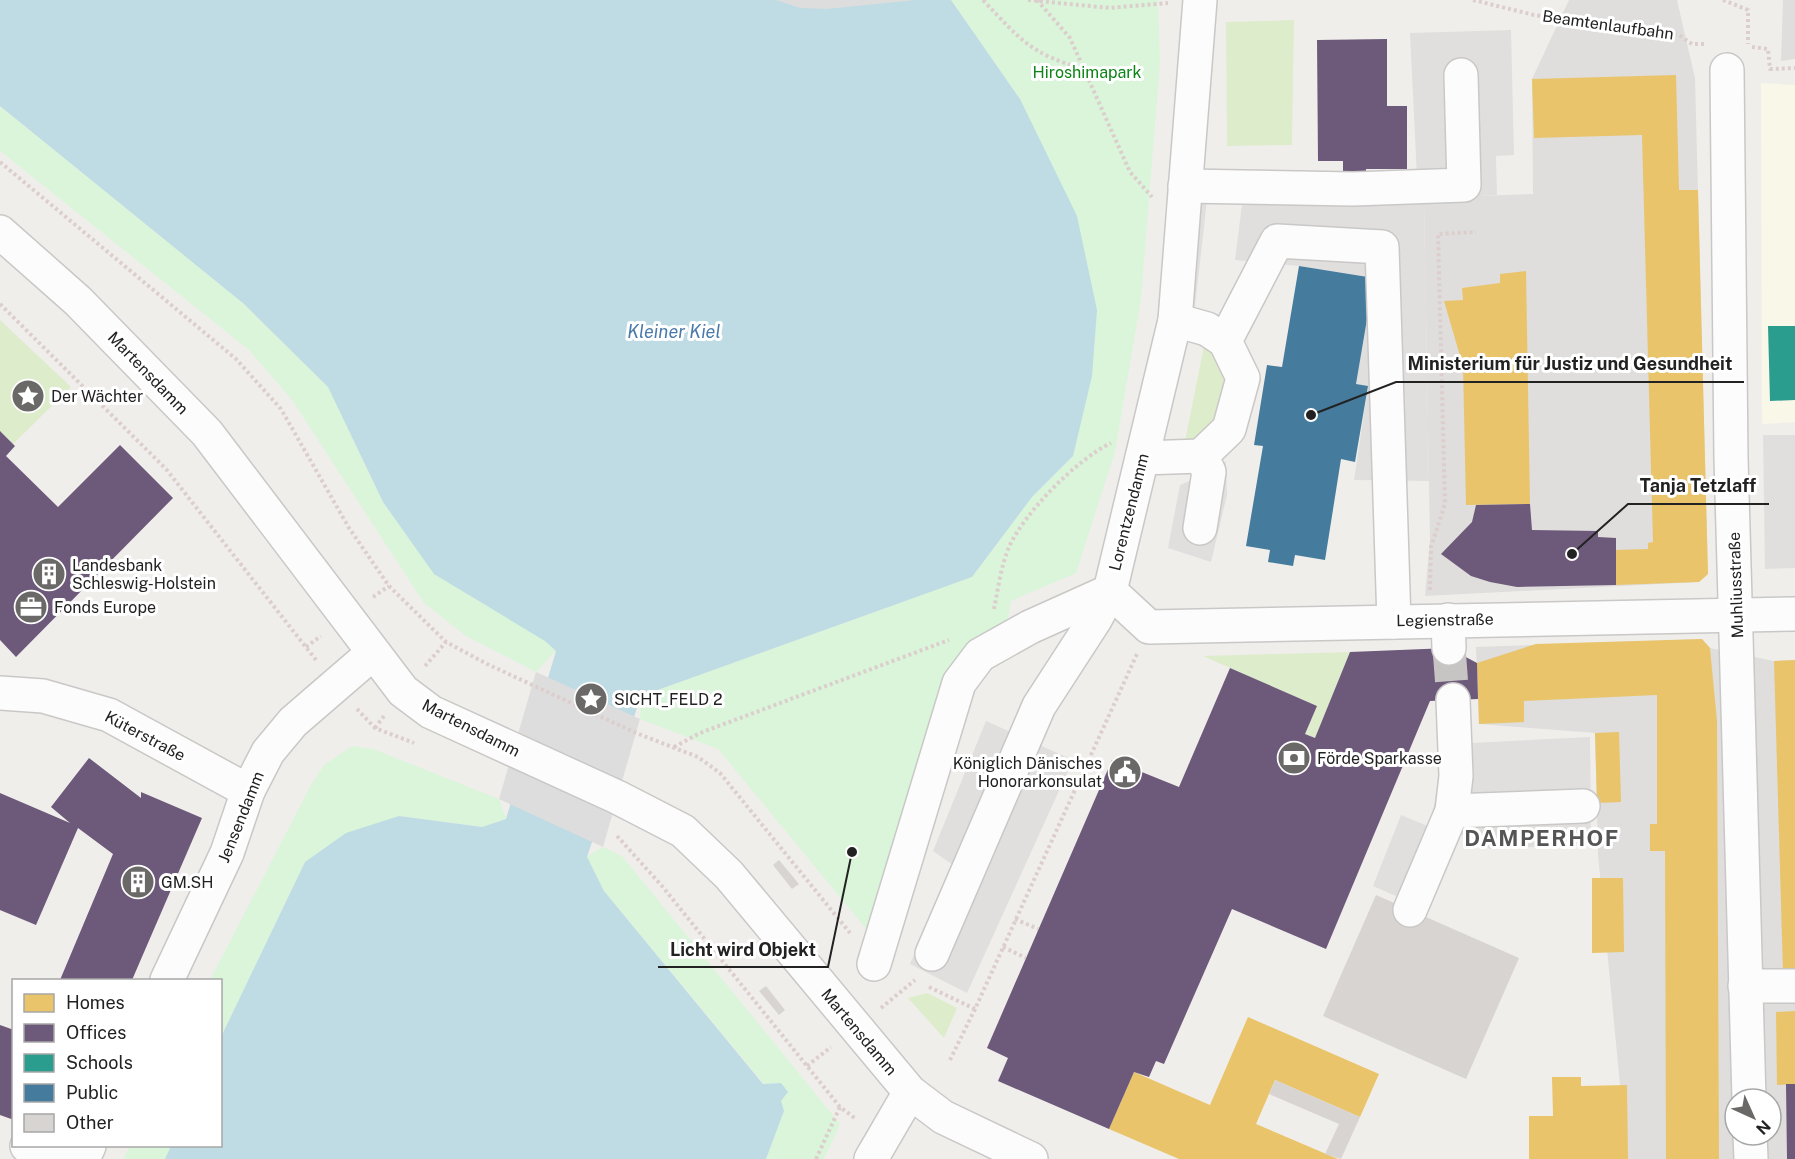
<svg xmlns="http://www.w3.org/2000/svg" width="1795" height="1159" viewBox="0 0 1795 1159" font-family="'Public Sans',sans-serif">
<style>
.residential{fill:#dfdedc;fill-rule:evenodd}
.education{fill:#f8f7e8}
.grass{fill:#ddeccb}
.park{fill:#daf5da}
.parking{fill:#e0dfde}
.water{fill:#bfdbe3}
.pier{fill:#dedddd}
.homes{fill:#e9c46a}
.offices{fill:#6d597a}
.schools{fill:#2a9d8f}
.public{fill:#457b9d}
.building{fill:#d7d4d2}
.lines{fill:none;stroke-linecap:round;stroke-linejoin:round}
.minor-tunnel{stroke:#c7c5c3;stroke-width:33;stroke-dasharray:33 16;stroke-linecap:butt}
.minor-casing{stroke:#c9c8c7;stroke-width:36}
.path{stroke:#dccecd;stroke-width:4;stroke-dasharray:3 3;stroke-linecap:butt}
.minor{stroke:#fdfcfc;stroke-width:33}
.labels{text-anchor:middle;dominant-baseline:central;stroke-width:6;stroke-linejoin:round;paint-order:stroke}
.street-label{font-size:16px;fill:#222;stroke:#fff}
.park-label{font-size:16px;fill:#0c8416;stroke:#fff}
.poi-label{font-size:16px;fill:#222;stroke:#fff;text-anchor:start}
.water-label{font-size:18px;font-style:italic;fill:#4a7aab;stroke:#fff}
.district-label{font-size:22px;font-weight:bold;letter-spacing:1.5px;fill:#555;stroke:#fff}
.leader{fill:none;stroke:#222;stroke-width:2}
.callout-dot{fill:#222;stroke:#fff;stroke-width:2}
.callout-label{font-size:18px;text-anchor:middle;font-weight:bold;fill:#222;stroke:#fff;stroke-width:6;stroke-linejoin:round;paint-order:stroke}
</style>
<rect width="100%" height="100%" fill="#f0eeeb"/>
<g class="residential">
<path d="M 1569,0 L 1677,0 L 1695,78 L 1708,574 L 1699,582 L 1425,596 L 1430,540 L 1424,198 L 1533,194 L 1532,79 Z"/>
<path d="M 1783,0 L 1795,0 L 1795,59 L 1781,61 Z"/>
<path d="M 1702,639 L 1710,648 L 1774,661 L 1795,660 L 1795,1159 L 1627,1159 L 1598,854 L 1595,733 L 1479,724 L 1476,647 ZM 1735,1099 L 1771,1099 L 1771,1135 L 1735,1135 Z"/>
</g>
<path class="education" d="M 1761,83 L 1795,85 L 1795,422 L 1762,424 Z"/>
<g class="grass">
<path d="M 1294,20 L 1292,145 L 1227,146 L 1226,22 Z"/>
<path d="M 0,320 L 71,387 L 13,444 L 0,431 Z"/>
<path d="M 1206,336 L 1228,361 L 1222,423 L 1184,446 Z"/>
<path d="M 1350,652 L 1315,738 L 1305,734 L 1317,706 L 1203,656 Z"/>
<path d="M 927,993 L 957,1008 L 944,1038 L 908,998 Z"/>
</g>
<g class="park">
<path d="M 951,0 L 1158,0 L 1160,62 L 1141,299 L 1115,452 L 1076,573 L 1011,601 L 1003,646 L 958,655 L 929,730 L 877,942 L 718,749 L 640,719 L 641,696 L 972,577 L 1032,497 L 1073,456 L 1020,99 Z"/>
<path d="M 0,106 L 244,304 L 328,387 L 383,502 L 556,651 L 536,672 L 466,636 L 424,603 L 292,400 L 249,350 L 0,151 Z"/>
<path d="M 352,746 L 373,749 L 499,799 L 506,819 L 482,827 L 399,816 L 305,862 L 221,1037 L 220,980 L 210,980 L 311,785 L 324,765 Z"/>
<path d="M 603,847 L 622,856 L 840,1124 L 824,1159 L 766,1159 L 784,1111 L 780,1101 L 781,1083 L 764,1084 L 604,891 L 586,857 Z"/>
<path d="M 130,1146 L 171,1146 L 165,1159 L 123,1159 Z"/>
</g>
<g class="parking">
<path d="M 1511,30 L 1514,155 L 1496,156 L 1497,195 L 1424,199 L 1429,481 L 1354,480 L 1368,386 L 1356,384 L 1374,278 L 1299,266 L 1235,260 L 1243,197 L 1418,198 L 1410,33 Z"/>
<path d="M 1196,199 L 1207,200 L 1195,307 L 1184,307 Z"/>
<path d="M 1795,435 L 1795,568 L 1765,569 L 1763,435 Z"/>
<path d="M 1226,461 L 1227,495 L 1211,562 L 1168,548 L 1180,485 L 1209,472 Z"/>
<path d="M 986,721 L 1073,760 L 967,993 L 910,964 L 953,865 L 933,851 Z"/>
<path d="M 1590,737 L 1591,844 L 1490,849 L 1456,832 L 1421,907 L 1373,886 L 1401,815 L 1430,827 L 1439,778 L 1474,776 L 1472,743 Z"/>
</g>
<path class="water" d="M 0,0 L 951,0 L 1020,99 L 1077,216 L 1097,310 L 1092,376 L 1073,456 L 1032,497 L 972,577 L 641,696 L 587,857 L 604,891 L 763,1084 L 781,1083 L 788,1092 L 781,1101 L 784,1111 L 766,1159 L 165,1159 L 171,1146 L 220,1146 L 221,1037 L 305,862 L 346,833 L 399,816 L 482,827 L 506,819 L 556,651 L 545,641 L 434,574 L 383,502 L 328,387 L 244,304 L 0,106 Z"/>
<g class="pier">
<path d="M 776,0 L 915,0 L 827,9 L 800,8 Z"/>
<path d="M 536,672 L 640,719 L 603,847 L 499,799 Z"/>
</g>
<g class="homes">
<path d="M 1676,75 L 1679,190 L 1698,190 L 1708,574 L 1699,582 L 1616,585 L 1615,550 L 1648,549 L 1648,543 L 1653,542 L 1642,135 L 1534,138 L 1532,79 Z"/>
<path d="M 1526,271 L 1530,504 L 1466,505 L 1463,366 L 1444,301 L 1463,300 L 1462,288 L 1500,283 L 1500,274 Z"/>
<path d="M 1702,639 L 1710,648 L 1717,721 L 1719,1159 L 1666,1159 L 1665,851 L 1650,851 L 1650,824 L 1657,824 L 1657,695 L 1524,701 L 1524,722 L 1479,724 L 1477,663 L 1536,644 Z"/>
<path d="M 1795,660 L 1795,973 L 1783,973 L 1774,661 Z"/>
<path d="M 1619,732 L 1621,802 L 1597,803 L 1595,733 Z"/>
<path d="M 1592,878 L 1623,878 L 1624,952 L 1592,953 Z"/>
<path d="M 1795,1011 L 1795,1084 L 1777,1085 L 1776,1012 Z"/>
<path d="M 1248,1017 L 1379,1074 L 1360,1117 L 1275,1080 L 1256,1124 L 1338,1159 L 1179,1159 L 1109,1129 L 1134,1072 L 1210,1105 Z"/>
<path d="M 1552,1077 L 1581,1077 L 1581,1086 L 1627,1085 L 1628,1159 L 1529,1159 L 1529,1116 L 1553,1116 Z"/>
</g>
<g class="offices">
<path d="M 1387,39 L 1387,106 L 1407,106 L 1407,169 L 1366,169 L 1366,181 L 1343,181 L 1343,161 L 1318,161 L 1317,40 Z"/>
<path d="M 0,431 L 15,446 L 6,456 L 58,507 L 120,445 L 173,498 L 16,657 L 0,640 Z"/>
<path d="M 1530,504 L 1532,530 L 1598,531 L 1598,537 L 1616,538 L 1616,585 L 1517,587 L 1490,582 L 1471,576 L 1441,554 L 1472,522 L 1476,505 Z"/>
<path d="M 1449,648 L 1477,663 L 1478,699 L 1430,701 L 1326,949 L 1232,909 L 1164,1064 L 1156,1061 L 1149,1077 L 1134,1072 L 1109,1129 L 998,1081 L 1008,1058 L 987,1048 L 1112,760 L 1179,787 L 1230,668 L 1317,706 L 1305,734 L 1315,738 L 1350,652 Z"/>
<path d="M 89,758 L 141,798 L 141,792 L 202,818 L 132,980 L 60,980 L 113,854 L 78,828 L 36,925 L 0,910 L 0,793 L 70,823 L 51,807 Z"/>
<path d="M 0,1025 L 14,1030 L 14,1120 L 0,1115 Z"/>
<path d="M 1786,1084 L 1795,1084 L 1795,1159 L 1787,1159 Z"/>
</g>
<path class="schools" d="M 1768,326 L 1795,326 L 1795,400 L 1770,401 Z"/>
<path class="public" d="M 1299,266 L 1374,278 L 1356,384 L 1368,386 L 1355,462 L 1341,459 L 1325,560 L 1295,555 L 1293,566 L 1268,562 L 1270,550 L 1246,546 L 1263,446 L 1254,445 L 1267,365 L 1282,367 Z"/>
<g class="building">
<path d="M 779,860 L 799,884 L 792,889 L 773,865 Z"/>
<path d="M 1376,895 L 1519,958 L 1466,1079 L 1323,1016 Z"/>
<path d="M 766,986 L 785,1010 L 779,1015 L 759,991 Z"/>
<path d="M 1275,1080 L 1360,1117 L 1341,1159 L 1325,1154 L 1339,1124 L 1269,1094 Z"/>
</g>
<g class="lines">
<path class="minor-tunnel" d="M 1449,648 L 1453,700"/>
<defs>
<g id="minor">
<path d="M 1727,70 L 1731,458 L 1749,1099"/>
<path d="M 1185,186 L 1353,189 L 1464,185 L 1461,75"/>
<path d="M 0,232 L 78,301 L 207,433 L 403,691 L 431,712 L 617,797 L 683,831 L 729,875 L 910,1092 L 943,1117 L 1031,1159"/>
<path d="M 1225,341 L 1277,241 L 1382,247 L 1394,622"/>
<path d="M 1142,458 L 1201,456 L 1229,429 L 1243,378 L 1225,341 L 1207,329 L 1175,320"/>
<path d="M 1200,528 L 1209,472 L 1201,456"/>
<path d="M 1110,591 L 1149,627 L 1795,614"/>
<path d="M 1448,620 L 1449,648"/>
<path d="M 0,693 L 43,696 L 109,715 L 248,791"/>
<path d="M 1452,811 L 1583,806"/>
<path d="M 1410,910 L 1452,811 L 1456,776 L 1453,700"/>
<path d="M 932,954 L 1039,706 L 1096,618 L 1110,591 L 1175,320 L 1200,0"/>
<path d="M 874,964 L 959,683 L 980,655 L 1030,627 L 1110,591"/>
<path d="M 167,980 L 227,853 L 248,791 L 268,752 L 293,722 L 373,653"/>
<path d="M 1745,986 L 1795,986"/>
<path d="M 1750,1135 L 1751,1159"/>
<path d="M 27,1146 L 64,1159"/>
<path d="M 83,1159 L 89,1146"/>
<path d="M 871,1159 L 910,1092"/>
</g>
</defs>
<use href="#minor" class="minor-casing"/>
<g class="path">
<path d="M 983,0 C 1020,39 1030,54 1084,69"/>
<path d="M 1028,0 L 1110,8 L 1168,3"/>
<path d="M 1037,0 L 1070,38 L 1130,172 L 1152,197"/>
<path d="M 1473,0 L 1534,15 L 1679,35 L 1692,44 L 1705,44"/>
<path d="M 1723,0 L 1748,10 L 1748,44"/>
<path d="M 1752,47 L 1768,49 L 1770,69 L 1795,68"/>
<path d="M 0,162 L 236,359 L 281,409 L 349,528 L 389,586 L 446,642 L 487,664 L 636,733 L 698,757 L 720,773 L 850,933"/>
<path d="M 0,304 L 166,469 L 316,660"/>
<path d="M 1430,590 L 1431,547 L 1445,504 L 1438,234 L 1476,232"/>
<path d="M 373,597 L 389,586"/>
<path d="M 994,609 C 998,589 1001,566 1009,547 C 1025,512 1076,460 1111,443"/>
<path d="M 306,647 L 321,636"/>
<path d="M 425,666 L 446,642"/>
<path d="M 357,709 L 375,728 L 414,743"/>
<path d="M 375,728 L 384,716"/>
<path d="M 674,747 L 700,733 L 949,640"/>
<path d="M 617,836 L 662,886 L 840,1107 L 856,1119"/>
<path d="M 1015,919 L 1038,929"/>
<path d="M 1003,947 L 1026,958"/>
<path d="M 929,987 L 975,1009 L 1137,654"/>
<path d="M 881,1008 L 915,980"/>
<path d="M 950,1060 L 975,1009"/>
<path d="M 807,1066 L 831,1047"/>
<path d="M 816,1159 L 840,1107"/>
</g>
<use href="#minor" class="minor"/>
</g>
<defs>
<symbol id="sight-disc" viewBox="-11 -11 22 22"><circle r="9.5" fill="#6a6968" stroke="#fff"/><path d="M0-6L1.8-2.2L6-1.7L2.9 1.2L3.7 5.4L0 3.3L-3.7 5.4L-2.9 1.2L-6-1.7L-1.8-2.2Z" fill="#fff"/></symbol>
<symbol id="building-disc" viewBox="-11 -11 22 22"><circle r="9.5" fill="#6a6968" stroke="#fff"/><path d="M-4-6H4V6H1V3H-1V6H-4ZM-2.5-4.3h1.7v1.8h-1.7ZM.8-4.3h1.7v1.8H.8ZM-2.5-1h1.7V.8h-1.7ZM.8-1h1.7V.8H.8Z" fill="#fff"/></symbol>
<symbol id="office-disc" viewBox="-11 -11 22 22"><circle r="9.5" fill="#6a6968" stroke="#fff"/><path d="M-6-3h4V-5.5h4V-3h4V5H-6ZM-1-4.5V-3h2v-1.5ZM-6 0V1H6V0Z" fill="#fff"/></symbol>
<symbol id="bank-disc" viewBox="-11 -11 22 22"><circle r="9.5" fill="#6a6968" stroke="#fff"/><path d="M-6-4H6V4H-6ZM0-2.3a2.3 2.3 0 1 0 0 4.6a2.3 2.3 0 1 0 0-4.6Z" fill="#fff"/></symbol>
<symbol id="civic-disc" viewBox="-11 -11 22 22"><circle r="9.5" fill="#6a6968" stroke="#fff"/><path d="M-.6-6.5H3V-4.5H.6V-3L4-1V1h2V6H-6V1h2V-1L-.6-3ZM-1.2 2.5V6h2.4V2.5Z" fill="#fff"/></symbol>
</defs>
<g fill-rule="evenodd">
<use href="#sight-disc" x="9" y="377" width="38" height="38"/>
<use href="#building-disc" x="30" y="555" width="38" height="38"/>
<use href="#office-disc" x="12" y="588" width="38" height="38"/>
<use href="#sight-disc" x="572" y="680" width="38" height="38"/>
<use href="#bank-disc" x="1275" y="739" width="38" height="38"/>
<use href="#civic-disc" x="1106" y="753" width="38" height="38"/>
<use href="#building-disc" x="119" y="863" width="38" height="38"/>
</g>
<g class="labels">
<g class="street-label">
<text transform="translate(1608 25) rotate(8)">Beamtenlaufbahn</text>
<text transform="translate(148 373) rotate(46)">Martensdamm</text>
<text transform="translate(1129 512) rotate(-76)">Lorentzendamm</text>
<text transform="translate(1736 585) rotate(-92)">Muhliusstraße</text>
<text transform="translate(1445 620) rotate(-1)">Legienstraße</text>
<text transform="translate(471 728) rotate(27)">Martensdamm</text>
<text transform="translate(145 736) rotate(28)">Küterstraße</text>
<text transform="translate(241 817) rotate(-68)">Jensendamm</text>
<text transform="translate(859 1032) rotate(50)">Martensdamm</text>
</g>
<g class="park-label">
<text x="1087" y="72">Hiroshimapark</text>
</g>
<g class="poi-label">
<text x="51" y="396">Der Wächter</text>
<text x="72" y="565">Landesbank<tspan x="72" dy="18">Schleswig-Holstein</tspan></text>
<text x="54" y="607">Fonds Europe</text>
<text x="614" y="699">SICHT_FELD 2</text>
<text x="1317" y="758">Förde Sparkasse</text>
<text x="1102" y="763" text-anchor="end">Königlich Dänisches<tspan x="1102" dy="18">Honorarkonsulat</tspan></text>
<text x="161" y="882">GM.SH</text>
</g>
<g class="water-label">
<text x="674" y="331">Kleiner Kiel</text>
</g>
<g class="district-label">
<text x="1542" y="838">DAMPERHOF</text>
</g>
</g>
<path class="leader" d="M1311 415L1396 382H1744M1572 554L1628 504H1769M852 852L828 967H658"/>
<g class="callout-dot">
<circle cx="1311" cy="415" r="6"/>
<circle cx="1572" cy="554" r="6"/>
<circle cx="852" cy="852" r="6"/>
</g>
<g class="callout-label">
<text x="1570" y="370">Ministerium für Justiz und Gesundheit</text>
<text x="1698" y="492">Tanja Tetzlaff</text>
<text x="743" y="956">Licht wird Objekt</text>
</g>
<rect x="12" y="979" width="210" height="168" fill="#ffffff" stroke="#a7a7a7" stroke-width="1.5"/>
<rect x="24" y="994" width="30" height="18" fill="#e9c46a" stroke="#a7a7a7" stroke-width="1.5"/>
<text x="66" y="1009" font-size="18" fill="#222222">Homes</text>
<rect x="24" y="1024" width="30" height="18" fill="#6d597a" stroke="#a7a7a7" stroke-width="1.5"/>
<text x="66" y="1039" font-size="18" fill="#222222">Offices</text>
<rect x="24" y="1054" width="30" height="18" fill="#2a9d8f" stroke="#a7a7a7" stroke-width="1.5"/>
<text x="66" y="1069" font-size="18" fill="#222222">Schools</text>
<rect x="24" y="1084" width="30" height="18" fill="#457b9d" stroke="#a7a7a7" stroke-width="1.5"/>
<text x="66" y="1099" font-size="18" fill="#222222">Public</text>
<rect x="24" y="1114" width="30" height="18" fill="#d7d4d2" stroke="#a7a7a7" stroke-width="1.5"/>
<text x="66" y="1129" font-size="18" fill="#222222">Other</text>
<g transform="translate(1753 1117) rotate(135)"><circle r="28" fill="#ffffff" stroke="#a7a7a7" stroke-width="1.5"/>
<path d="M0-4.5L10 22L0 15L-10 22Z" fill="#6a6968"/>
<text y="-9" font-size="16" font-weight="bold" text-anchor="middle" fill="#222222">N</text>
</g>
</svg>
